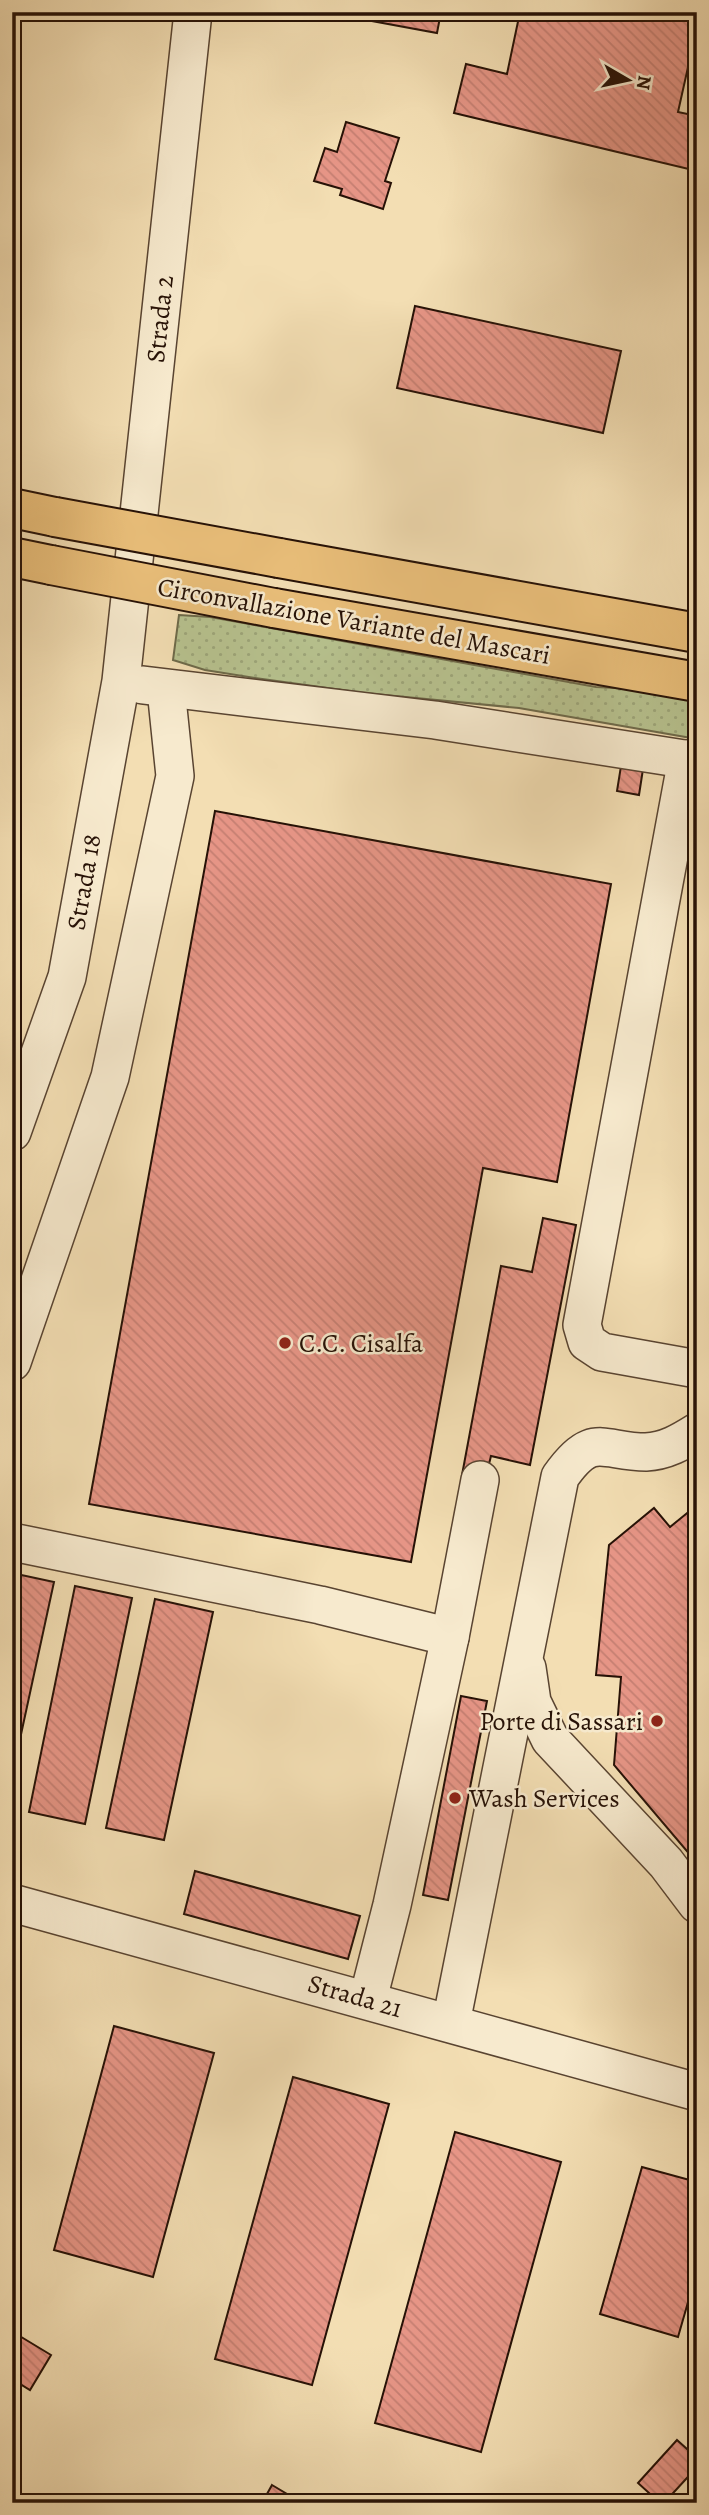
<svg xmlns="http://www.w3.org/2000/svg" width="709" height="2515" viewBox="0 0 709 2515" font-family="Alegreya,serif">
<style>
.green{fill:url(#green-dots);stroke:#6e6a4a;stroke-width:2}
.building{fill:url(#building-back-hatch);stroke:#261106;stroke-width:2}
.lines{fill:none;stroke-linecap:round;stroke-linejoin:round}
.minor-casing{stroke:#594431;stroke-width:40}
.highway-casing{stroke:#261106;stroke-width:42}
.minor{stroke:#f7eace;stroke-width:37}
.highway{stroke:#eabf7a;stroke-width:38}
.highway-bridge-casing{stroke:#261106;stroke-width:42;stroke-linecap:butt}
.highway-bridge{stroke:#eabf7a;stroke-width:38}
.poi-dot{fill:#8f2418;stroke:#f7eace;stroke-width:2.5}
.labels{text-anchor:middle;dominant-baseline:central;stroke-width:5;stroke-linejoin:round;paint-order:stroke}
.street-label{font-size:26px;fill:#261106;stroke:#f7eace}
.poi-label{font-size:26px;fill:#261106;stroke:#f7eace;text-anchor:start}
</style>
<defs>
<pattern id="green-dots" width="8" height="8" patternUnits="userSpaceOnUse" patternTransform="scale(1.75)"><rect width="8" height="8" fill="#b7c28f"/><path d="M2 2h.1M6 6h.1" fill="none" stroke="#9da67a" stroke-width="1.8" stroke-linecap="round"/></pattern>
<pattern id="building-back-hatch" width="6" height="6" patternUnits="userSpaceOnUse" patternTransform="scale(1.75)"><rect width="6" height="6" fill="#e69586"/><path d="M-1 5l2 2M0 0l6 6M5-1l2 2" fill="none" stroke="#c57f72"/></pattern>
</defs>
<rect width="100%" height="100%" fill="#f3deb3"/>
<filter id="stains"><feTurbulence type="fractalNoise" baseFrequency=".00286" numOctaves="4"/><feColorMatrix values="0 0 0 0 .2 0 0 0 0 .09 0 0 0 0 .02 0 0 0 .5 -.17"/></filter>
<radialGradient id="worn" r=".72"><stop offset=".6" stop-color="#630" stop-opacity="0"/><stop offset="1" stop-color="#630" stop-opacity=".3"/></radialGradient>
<path class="green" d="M 179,615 L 210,617 L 596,687 L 635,689 L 697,701 L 697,739 L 519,708 L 364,693 L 255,678 L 205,670 L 173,660 Z"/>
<g class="building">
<path d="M 323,12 L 441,12 L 437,33 Z"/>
<path d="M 520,12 L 697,12 L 697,27 L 678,112 L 697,116 L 697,171 L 454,113 L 466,64 L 507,74 Z"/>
<path d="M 346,122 L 399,138 L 385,181 L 391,183 L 383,209 L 340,195 L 342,189 L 314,181 L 325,148 L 337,152 Z"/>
<path d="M 415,306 L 621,351 L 603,433 L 397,388 Z"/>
<path d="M 621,766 L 643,769 L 639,795 L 617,791 Z"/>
<path d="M 215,811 L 611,884 L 557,1182 L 483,1168 L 411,1562 L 89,1504 Z"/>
<path d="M 543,1218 L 576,1225 L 530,1465 L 491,1456 L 485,1480 L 462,1475 L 501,1266 L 532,1272 Z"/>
<path d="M 697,1505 L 697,1863 L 614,1765 L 621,1677 L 596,1675 L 609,1545 L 654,1508 L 670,1527 Z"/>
<path d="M 12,1573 L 54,1582 L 12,1776 Z"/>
<path d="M 75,1586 L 132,1598 L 85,1824 L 29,1812 Z"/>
<path d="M 155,1599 L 213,1612 L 164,1840 L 106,1828 Z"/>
<path d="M 461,1696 L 487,1701 L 448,1900 L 423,1895 Z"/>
<path d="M 195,1871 L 360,1916 L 348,1959 L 184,1914 Z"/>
<path d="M 114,2026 L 214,2053 L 153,2277 L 54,2250 Z"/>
<path d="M 293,2077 L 389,2104 L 312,2385 L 215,2359 Z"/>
<path d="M 455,2132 L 561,2162 L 481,2452 L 375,2423 Z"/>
<path d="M 642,2167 L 697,2182 L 697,2271 L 678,2337 L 600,2314 Z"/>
<path d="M 13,2332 L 51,2355 L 30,2390 L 12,2379 Z"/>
<path d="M 677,2440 L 697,2458 L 697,2467 L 664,2503 L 660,2503 L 638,2483 Z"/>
<path d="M 272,2485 L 297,2500 L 296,2503 L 262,2503 Z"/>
</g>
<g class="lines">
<defs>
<g id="minor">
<path d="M 143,685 L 435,720 L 697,761"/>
<path d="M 687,759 L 582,1325 L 587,1342 L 602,1352 L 697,1369"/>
<path d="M 12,1132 L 67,977 L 121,681 L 193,12"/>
<path d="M 12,1362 L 110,1077 L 175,776 L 166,689"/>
<path d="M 12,1542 L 320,1605 L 450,1637 L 392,1905 L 368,1999"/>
<path d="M 450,1637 L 480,1480"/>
<path d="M 527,1668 L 532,1702 L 550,1739 L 666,1863 L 697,1904"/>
<path d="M 12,1903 L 697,2092"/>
<path d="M 451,2023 L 560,1477 C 593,1430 602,1452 646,1452 C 666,1451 681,1442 697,1432"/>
</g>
<g id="highway">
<path d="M 12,508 L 55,517"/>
<path d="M 12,557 L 51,565"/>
<path d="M 279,558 L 697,633"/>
<path d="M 274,608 L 697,682"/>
</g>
</defs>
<use href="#minor" class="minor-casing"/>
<use href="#highway" class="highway-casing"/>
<use href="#minor" class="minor"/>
<use href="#highway" class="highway"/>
<defs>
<g id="highway-bridge">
<path d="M 55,517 L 279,558"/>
<path d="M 51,565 L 274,608"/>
</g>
</defs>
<use href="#highway-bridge" class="highway-bridge-casing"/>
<use href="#highway-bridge" class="highway-bridge"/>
</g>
<g class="poi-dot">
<circle cx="285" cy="1343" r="7"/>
<circle cx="657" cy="1721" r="7"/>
<circle cx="455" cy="1798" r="7"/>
</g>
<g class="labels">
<g class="street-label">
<text transform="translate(160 319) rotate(-84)">Strada 2</text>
<text transform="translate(354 621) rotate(10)">Circonvallazione Variante del Mascari</text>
<text transform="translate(84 882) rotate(-80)">Strada 18</text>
<text transform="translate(355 1996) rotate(16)">Strada 21</text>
</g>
<g class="poi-label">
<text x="299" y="1343">C.C. Cisalfa</text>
<text x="643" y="1721" text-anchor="end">Porte di Sassari</text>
<text x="469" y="1798">Wash Services</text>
</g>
</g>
<rect width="709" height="2515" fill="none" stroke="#f3deb3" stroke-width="42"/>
<rect x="14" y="14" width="681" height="2487" fill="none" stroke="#261106" stroke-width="3.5"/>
<rect x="21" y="21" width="667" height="2473" fill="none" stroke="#261106" stroke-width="2"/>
<g transform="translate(628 80) rotate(99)" stroke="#f7eace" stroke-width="5" paint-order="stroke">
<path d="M0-5L12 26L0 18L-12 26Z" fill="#261106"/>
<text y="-10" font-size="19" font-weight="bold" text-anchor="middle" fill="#261106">N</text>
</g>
<rect width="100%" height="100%" filter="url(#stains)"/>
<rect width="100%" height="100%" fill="url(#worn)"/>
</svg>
